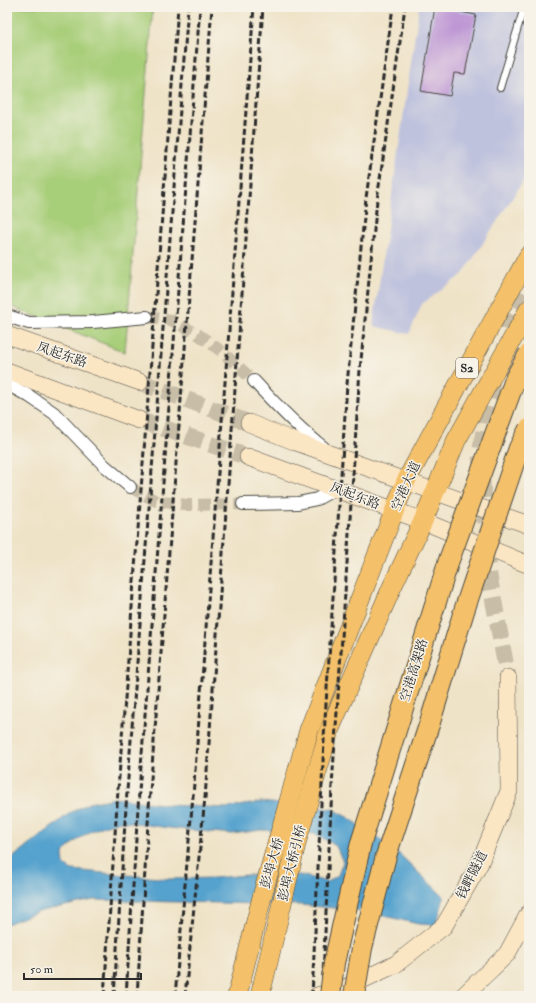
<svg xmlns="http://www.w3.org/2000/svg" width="536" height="1003" viewBox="0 0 536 1003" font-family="'IM FELL Double Pica','Noto Serif SC',serif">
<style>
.industrial{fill:#bfc2dd}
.green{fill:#a7ce78;stroke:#697c52}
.water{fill:#55a2ce;stroke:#40667c;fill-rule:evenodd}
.building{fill:#bd96d4}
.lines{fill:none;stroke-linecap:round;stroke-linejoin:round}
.minor-tunnel{stroke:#c8bea8;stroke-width:12;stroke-dasharray:12 6;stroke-linecap:butt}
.secondary-tunnel{stroke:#c8bea8;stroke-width:17;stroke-dasharray:17 8;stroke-linecap:butt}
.service-casing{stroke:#484742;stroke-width:8}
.minor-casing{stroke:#484742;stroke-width:14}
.secondary-casing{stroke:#484742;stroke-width:18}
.primary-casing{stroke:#484742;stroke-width:20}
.service{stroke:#fff;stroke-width:6}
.minor{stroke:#fff;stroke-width:12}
.secondary{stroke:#fbe6c4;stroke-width:17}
.primary{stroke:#f4c16b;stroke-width:19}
.rail{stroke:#2b2b2b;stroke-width:3;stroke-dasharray:6 3;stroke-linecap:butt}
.trunk-bridge-casing{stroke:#484742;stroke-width:22;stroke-linecap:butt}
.trunk-bridge{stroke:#f4c16b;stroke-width:20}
.labels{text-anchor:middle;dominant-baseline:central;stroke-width:3;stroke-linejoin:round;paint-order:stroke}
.shield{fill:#f7f3e8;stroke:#686764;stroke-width:1}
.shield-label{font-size:12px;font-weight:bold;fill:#2b2b2b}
.street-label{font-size:13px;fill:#2b2b2b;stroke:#f7f3e8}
</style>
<rect width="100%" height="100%" fill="#f7f3e8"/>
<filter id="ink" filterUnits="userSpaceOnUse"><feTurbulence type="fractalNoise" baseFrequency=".025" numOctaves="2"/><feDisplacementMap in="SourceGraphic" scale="8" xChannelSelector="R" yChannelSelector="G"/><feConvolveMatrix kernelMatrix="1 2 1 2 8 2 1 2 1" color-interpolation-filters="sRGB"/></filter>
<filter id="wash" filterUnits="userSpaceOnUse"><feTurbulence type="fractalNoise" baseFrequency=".012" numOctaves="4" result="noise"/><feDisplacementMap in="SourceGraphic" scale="16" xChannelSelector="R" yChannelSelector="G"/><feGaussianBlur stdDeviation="0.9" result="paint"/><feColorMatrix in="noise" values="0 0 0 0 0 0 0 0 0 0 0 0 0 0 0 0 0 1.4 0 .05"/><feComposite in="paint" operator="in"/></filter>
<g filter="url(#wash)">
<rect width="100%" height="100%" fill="#efe3c7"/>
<path class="industrial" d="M 419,7 L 529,7 L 529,172 L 463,274 L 422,304 L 409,334 L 373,326 Z"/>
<path class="green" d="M 7,7 L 153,7 L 125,352 L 7,305 Z"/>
<path class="water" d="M 115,798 L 169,805 L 226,808 L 261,802 L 332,809 L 349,818 L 393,848 L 444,897 L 440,912 L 435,925 L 418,924 L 364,911 L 302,905 L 93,900 L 37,912 L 7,924 L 7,862 L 70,813 L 89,803 ZM 120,821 L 169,828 L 232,834 L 261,830 L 316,834 L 336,846 L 343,862 L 338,875 L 328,882 L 300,875 L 246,875 L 213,878 L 169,879 L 72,870 L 64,865 L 63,853 C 83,833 93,829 120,821 Z"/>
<g id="blocks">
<path class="building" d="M 435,7 L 476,15 L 465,74 L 454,73 L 450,96 L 421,91 Z"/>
</g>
</g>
<g filter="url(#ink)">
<use href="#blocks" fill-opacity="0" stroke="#484742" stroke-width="1"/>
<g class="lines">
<g class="minor-tunnel">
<path d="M 147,317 L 171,320 L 199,335 L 221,351 L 254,381"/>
<path d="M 130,487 L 156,501 L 187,505 L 243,504"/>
</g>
<g class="secondary-tunnel">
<path d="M 507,331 L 529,287"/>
<path d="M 140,382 L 249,423"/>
<path d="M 139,420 L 248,457"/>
<path d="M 485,523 L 480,455 L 492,381"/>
<path d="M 487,548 L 489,576 L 508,678"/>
</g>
<defs>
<path id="service" d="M 500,88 L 524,7"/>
<g id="minor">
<path d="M 7,316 L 29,323 L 93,322 L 147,317"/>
<path d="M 254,381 C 276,405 298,428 324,448"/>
<path d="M 7,384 L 29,396 L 54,413 L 104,465 L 130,487"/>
<path d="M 243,504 L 298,503 L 317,499 L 335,489"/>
</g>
<g id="secondary">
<path d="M 7,335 L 140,382"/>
<path d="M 7,371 L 139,420"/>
<path d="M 249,423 L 296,442 L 529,525"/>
<path d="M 248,457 L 423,521 L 529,565"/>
<path d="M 317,996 L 345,988 L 396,964 L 444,926 L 479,865 L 509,791 L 508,678"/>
<path d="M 463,996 L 507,954 L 529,913"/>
</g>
<g id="primary">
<path d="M 237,996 L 263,893 L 309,730 L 406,481 L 529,255"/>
<path d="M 260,996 L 297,840 L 329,731 L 392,587 L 423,521 L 456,441 L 529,309"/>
</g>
</defs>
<use href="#service" class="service-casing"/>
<use href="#minor" class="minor-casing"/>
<use href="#secondary" class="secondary-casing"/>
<use href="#primary" class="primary-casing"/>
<use href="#service" class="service"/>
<use href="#minor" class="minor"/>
<use href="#secondary" class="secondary"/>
<use href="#primary" class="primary"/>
<g class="rail">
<path d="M 104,996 L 118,790 L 178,7"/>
<path d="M 114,996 L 127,791 L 188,7"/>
<path d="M 126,996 L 139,792 L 200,7"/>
<path d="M 137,996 L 150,792 L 212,7"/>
<path d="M 175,996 L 193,796 L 254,7"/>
<path d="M 185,996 L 205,798 L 263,7"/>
<path d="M 312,996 L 325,719 L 347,384 L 366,198 L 393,7"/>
<path d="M 322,996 L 332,786 L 360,370 L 377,200 L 405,7"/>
</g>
<defs>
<g id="trunk-bridge">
<path d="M 330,996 L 334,963 L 361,843 L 449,560 L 516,377 L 529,354"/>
<path d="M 354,996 L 362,948 L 386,856 L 430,722 L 464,611 L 519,448 L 529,429"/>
</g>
</defs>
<use href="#trunk-bridge" class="trunk-bridge-casing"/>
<use href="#trunk-bridge" class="trunk-bridge"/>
</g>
</g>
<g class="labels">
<rect class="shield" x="456" y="358" width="22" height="20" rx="3"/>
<g class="shield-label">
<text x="467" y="368">S2</text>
</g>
<g class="street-label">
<text transform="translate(62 355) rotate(19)">凤起东路</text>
<text transform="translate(406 486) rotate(-66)">空港大道</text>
<text transform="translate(355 496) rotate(21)">凤起东路</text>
<text transform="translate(414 670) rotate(-73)">空港高架路</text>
<text transform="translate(272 863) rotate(-74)">彭埠大桥</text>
<text transform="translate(292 863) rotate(-76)">彭埠大桥引桥</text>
<text transform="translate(472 875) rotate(-63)">钱畔隧道</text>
</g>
</g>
<rect width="536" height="1003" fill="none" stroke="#f7f3e8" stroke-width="24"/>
<path d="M24 973v6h117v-6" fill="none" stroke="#2b2b2b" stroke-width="2"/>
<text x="30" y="973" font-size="12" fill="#2b2b2b" stroke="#f7f3e8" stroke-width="3" paint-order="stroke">50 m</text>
</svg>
